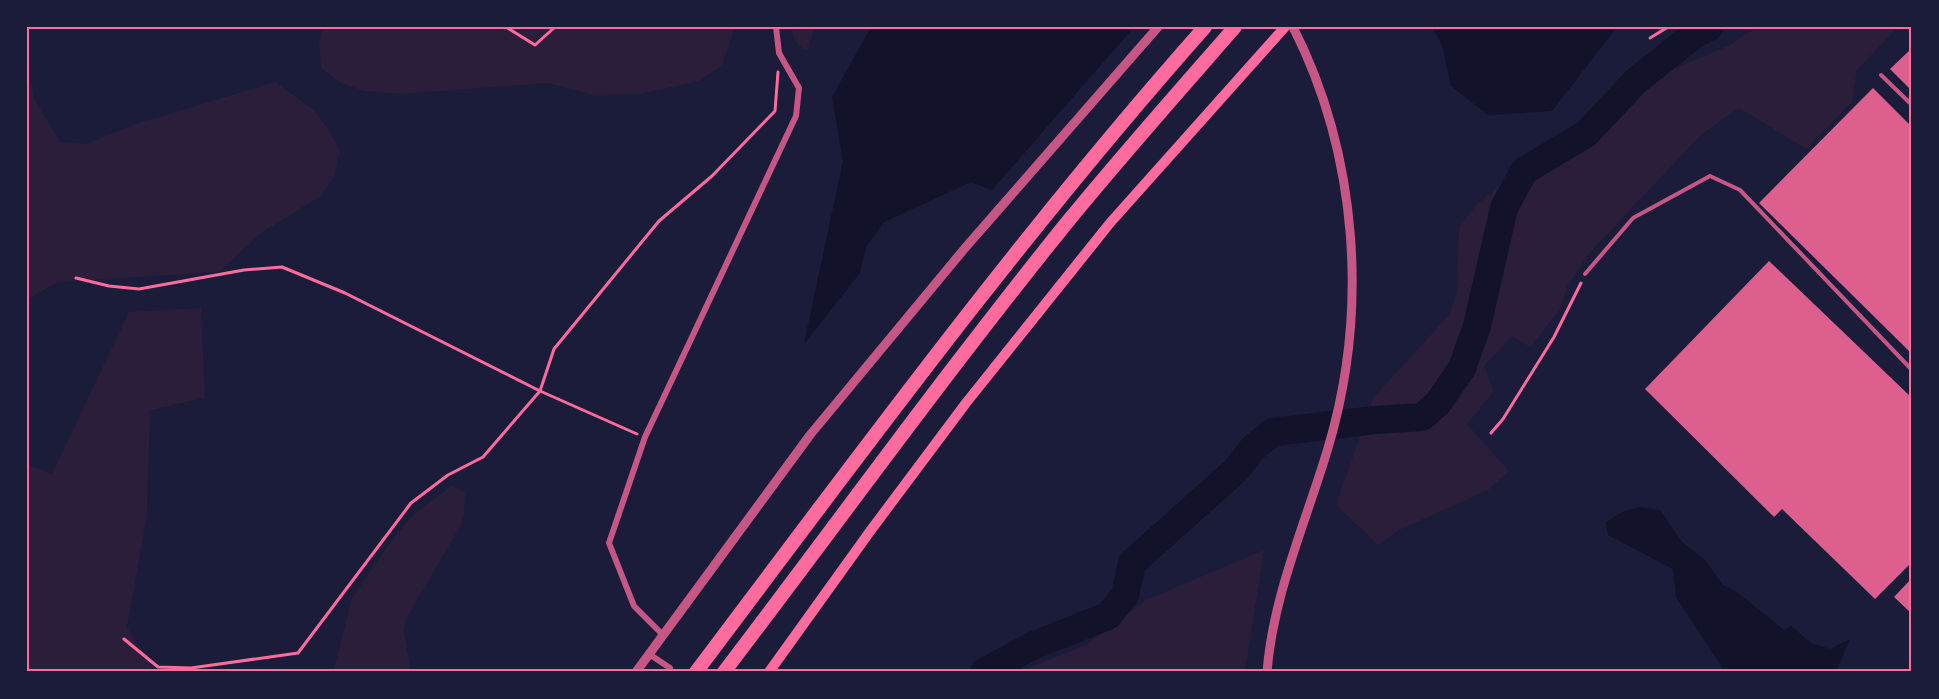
<svg xmlns="http://www.w3.org/2000/svg" width="1939" height="699" viewBox="0 0 1939 699" font-family="Arial,sans-serif">
<style>
.green{fill:#2a1e3b}
.water{fill:#12122b}
.lines{fill:none;stroke-linecap:round;stroke-linejoin:round}
.river{stroke:#12122b;stroke-width:28}
.building{fill:#dd5f8e}
.path{stroke:#ff6b9d;stroke-width:3}
.service{stroke:#c65784;stroke-width:4}
.minor{stroke:#c65784;stroke-width:6}
.tertiary{stroke:#c65784;stroke-width:9}
.primary{stroke:#ff6b9d;stroke-width:10}
.motorway{stroke:#ff6b9d;stroke-width:14}
.neatline{fill:none;stroke:#ff6b9d;stroke-width:2}
</style>
<rect width="100%" height="100%" fill="#1b1b3a"/>
<g class="green">
<path d="M 323,27 L 735,27 L 722,65 L 699,81 L 640,94 L 594,95 L 548,83 L 400,94 L 364,91 L 341,83 L 321,68 L 319,45 Z"/>
<path d="M 792,27 L 815,27 L 807,51 C 797,45 792,39 792,27 Z"/>
<path d="M 1757,27 L 1898,27 L 1857,70 L 1852,102 L 1806,149 L 1739,108 L 1702,134 L 1592,250 L 1568,285 L 1560,310 L 1530,347 L 1512,336 L 1484,366 L 1494,391 L 1467,424 L 1509,471 L 1488,490 L 1399,530 L 1378,545 L 1336,505 L 1373,398 L 1449,315 L 1457,292 L 1459,228 L 1475,206 L 1517,171 L 1579,139 L 1642,82 L 1728,46 Z"/>
<path d="M 27,69 L 35,100 L 60,142 L 86,144 L 136,124 L 275,82 L 314,110 L 328,129 L 340,150 L 334,177 L 321,196 L 261,233 L 219,272 L 57,282 L 27,300 Z"/>
<path d="M 201,308 L 205,398 L 150,410 L 147,515 L 127,627 L 154,672 L 27,672 L 27,464 L 52,474 L 129,312 Z"/>
<path d="M 451,486 L 465,492 L 464,517 L 458,530 L 406,619 L 404,630 L 411,672 L 333,672 L 352,598 L 389,544 L 412,516 Z"/>
<path d="M 1264,550 L 1245,672 L 1018,672 L 1086,645 L 1146,600 Z"/>
</g>
<g class="water">
<path d="M 871,27 L 1134,27 L 992,190 L 971,182 L 884,222 L 866,247 L 860,273 L 804,344 L 843,161 L 832,97 Z"/>
<path d="M 1432,27 L 1617,27 L 1552,111 L 1488,115 L 1451,86 L 1442,45 Z"/>
<path d="M 1641,507 L 1660,510 L 1682,542 L 1705,560 L 1723,585 L 1737,592 L 1784,630 L 1791,626 L 1811,643 L 1830,649 L 1850,639 L 1836,672 L 1725,672 L 1676,597 L 1673,569 L 1608,535 L 1606,522 L 1624,511 Z"/>
</g>
<g class="lines">
<path class="river" d="M 984,672 L 1032,646 L 1108,616 L 1125,595 L 1132,563 L 1236,470 L 1253,448 L 1273,432 L 1375,420 L 1422,417 L 1438,403 L 1462,368 L 1477,326 L 1504,208 L 1524,171 L 1586,134 L 1636,81 L 1695,34 L 1709,27"/>
</g>
<g class="building">
<path d="M 1912,48 L 1912,91 L 1890,69 Z"/>
<path d="M 1873,88 L 1912,127 L 1912,354 L 1759,203 Z"/>
<path d="M 1769,261 L 1912,398 L 1912,562 L 1875,599 L 1782,509 L 1774,517 L 1645,389 Z"/>
<path d="M 1912,578 L 1912,614 L 1894,597 Z"/>
</g>
<g class="lines">
<g class="path">
<path d="M 506,27 L 535,45 L 555,27"/>
<path d="M 1650,38 L 1668,27"/>
<path d="M 76,278 L 109,286 L 139,289 L 244,270 L 282,267 L 345,293 L 540,391 L 637,434"/>
<path d="M 1491,433 L 1503,419 L 1554,337 L 1581,283"/>
<path d="M 124,639 L 158,667 L 191,668 L 298,653 L 411,503 L 448,475 L 483,457 L 540,391 L 554,349 L 659,221 L 712,176 L 775,111 L 778,72"/>
</g>
<g class="service">
<path d="M 1881,75 L 1912,105"/>
<path d="M 1585,274 L 1633,218 L 1710,176 L 1740,190 L 1912,370"/>
</g>
<g class="minor">
<path d="M 663,635 L 634,606 L 609,543 L 645,437 L 796,116 L 799,88 L 779,53 L 776,27"/>
<path d="M 649,654 L 670,668"/>
</g>
<g class="tertiary">
<path d="M 636,672 L 810,435 L 965,248 L 1158,27"/>
<path d="M 1267,672 C 1273,595 1306,522 1328,448 C 1369,311 1358,155 1293,27"/>
</g>
<path class="primary" d="M 769,672 L 871,530 L 966,403 L 1110,223 L 1285,27"/>
<g class="motorway">
<path d="M 696,672 C 861,453 1023,232 1205,27"/>
<path d="M 724,672 C 839,521 950,367 1069,220 C 1123,154 1179,91 1235,27"/>
</g>
</g>
<rect width="1939" height="699" fill="none" stroke="#1b1b3a" stroke-width="57"/>
<rect x="28" y="28" width="1882" height="642" class="neatline"/>
</svg>
